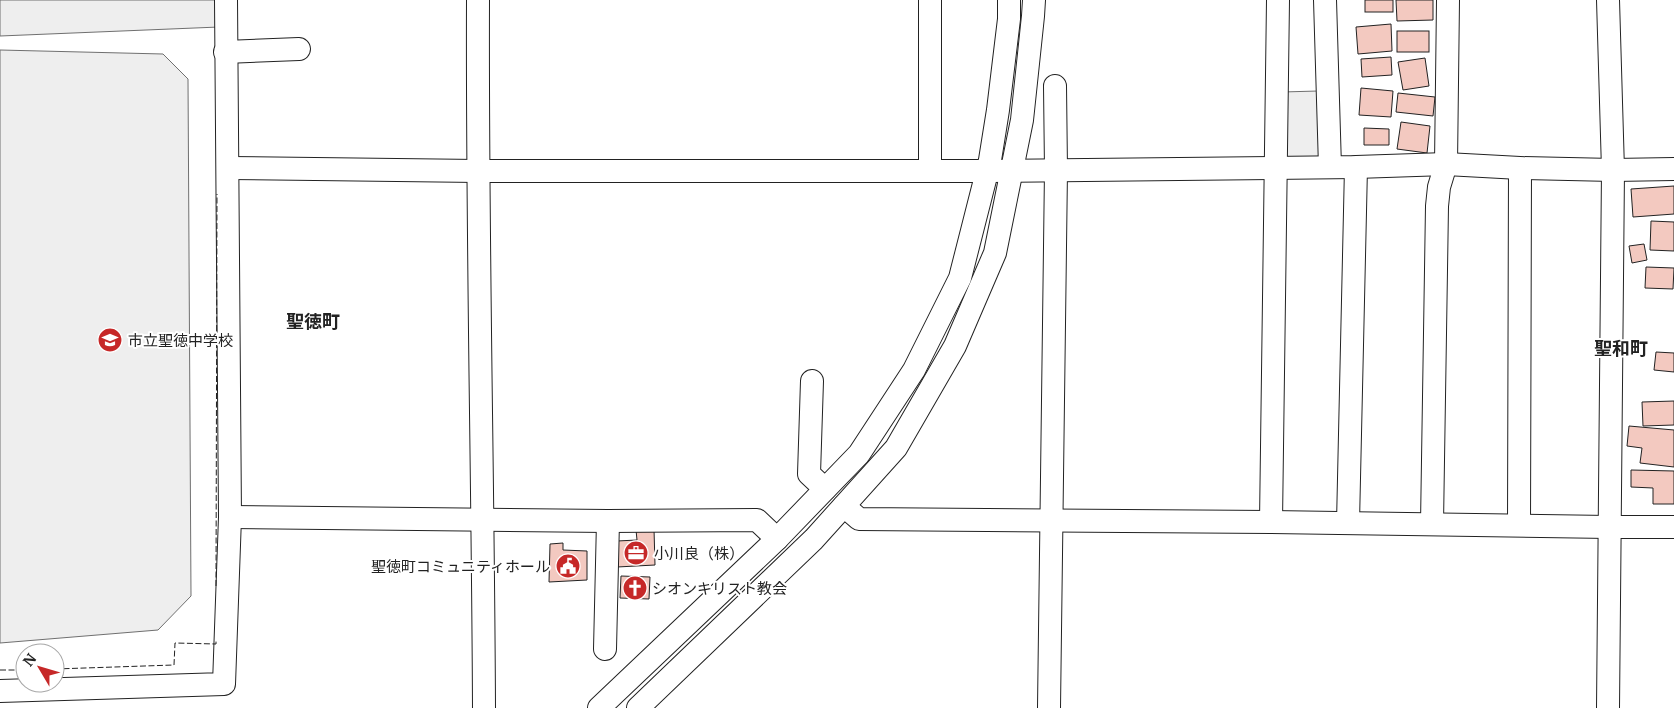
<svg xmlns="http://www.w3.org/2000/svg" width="1674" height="708" viewBox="0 0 1674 708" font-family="Merriweather,'Noto Sans JP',serif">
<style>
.green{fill:#eee;stroke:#6f6f6f}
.building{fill:#f3c9c0;stroke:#222}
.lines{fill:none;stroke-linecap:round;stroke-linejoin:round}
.minor-casing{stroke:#222;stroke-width:24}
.minor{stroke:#fff;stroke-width:22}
.fence{stroke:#222;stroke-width:1;stroke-dasharray:6 2.5;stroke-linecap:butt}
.labels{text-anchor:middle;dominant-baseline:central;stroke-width:4;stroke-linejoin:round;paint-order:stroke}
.poi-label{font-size:15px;fill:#222;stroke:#fff;text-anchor:start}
.quarter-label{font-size:18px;font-weight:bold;fill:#222;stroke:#fff}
</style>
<rect width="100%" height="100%" fill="#fff"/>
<g class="green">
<path d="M 0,0 L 217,0 L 219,27 L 0,36 Z"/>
<path d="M 0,50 L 163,54 L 188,79 L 191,596 L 158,630 L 0,643 Z"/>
<path d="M 1318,91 L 1319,159 L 1283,160 L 1282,92 Z"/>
</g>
<g class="building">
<rect x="1365" y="0" width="28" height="12"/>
<path d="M 1396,0 L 1433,0 L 1433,20 L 1397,21 Z"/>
<path d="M 1391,24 L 1392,51 L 1358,54 L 1356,27 Z"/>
<rect x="1397" y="31" width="32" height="21"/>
<path d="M 1391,57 L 1392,75 L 1362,77 L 1361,59 Z"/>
<path d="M 1425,58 L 1429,86 L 1403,90 L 1398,62 Z"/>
<path d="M 1361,88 L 1393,91 L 1391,117 L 1359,115 Z"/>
<path d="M 1398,93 L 1435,97 L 1433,116 L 1396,112 Z"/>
<path d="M 1401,122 L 1430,126 L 1427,153 L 1397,149 Z"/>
<path d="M 1364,128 L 1389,129 L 1389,145 L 1364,145 Z"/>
<path d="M 1674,186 L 1674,214 L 1633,217 L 1631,189 Z"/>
<path d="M 1651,221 L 1674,222 L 1674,251 L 1650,250 Z"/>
<path d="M 1644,244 L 1647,260 L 1632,263 L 1629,246 Z"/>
<path d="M 1646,267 L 1674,268 L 1673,289 L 1645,288 Z"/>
<path d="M 1656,352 L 1674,353 L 1674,372 L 1654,370 Z"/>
<path d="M 1674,401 L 1674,425 L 1643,426 L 1642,402 Z"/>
<path d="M 1629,426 L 1674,430 L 1674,467 L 1640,463 L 1642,448 L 1627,446 Z"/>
<path d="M 1631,470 L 1674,471 L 1674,504 L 1653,504 L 1653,488 L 1631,487 Z"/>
<path d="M 654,529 L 655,565 L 617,567 L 617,541 L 637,540 L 636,530 Z"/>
<path d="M 563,543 L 563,550 L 587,551 L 587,580 L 549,582 L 550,544 Z"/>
<path d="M 621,576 L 650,577 L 649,599 L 620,598 Z"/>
</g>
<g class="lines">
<defs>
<g id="minor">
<path d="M 478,0 C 477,236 483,472 484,708"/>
<path d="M 1325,0 L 1330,167"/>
<path d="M 1608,0 L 1613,170 L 1608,708"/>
<path d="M 225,52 L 299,49"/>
<path d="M 228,168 L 478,171 L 987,171 L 1356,167 L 1446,164 L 1520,168 L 1613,170 L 1674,169"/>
<path d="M 930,170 L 930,0"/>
<path d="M 812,381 L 809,474 L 825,489"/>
<path d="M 844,506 L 859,519 L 1271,522 L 1609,527 L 1674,527"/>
<path d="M 230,517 L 608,521 L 757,520 L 777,539"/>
<path d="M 1271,522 L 1278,0"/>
<path d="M 1348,523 L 1356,167"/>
<path d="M 1432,524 L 1437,206 L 1439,187 L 1446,164 L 1448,0"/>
<path d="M 1519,525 L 1520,168"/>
<path d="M 605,649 L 608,521"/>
<path d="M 0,691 L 224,684 L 230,517 L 226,0"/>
<path d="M 599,708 L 777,539 L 859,454 L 914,370 L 960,278 L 990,160 L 998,110 L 1009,19 L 1009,0"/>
<path d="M 638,708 L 814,539 L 896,448 L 955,346 L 995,253 L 1022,120 L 1033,16 L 1034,0"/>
<path d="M 1049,708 L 1056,170 L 1055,86"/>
</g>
</defs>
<use href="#minor" class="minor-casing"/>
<use href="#minor" class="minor"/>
<g class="fence">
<path d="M 216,586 L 217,194"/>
<path d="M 55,669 L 174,665 L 175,643 L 216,644 L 216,641"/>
<path d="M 0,670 L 25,670"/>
</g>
</g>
<defs>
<symbol id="school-disc" viewBox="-11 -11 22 22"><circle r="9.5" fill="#c62828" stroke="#fff"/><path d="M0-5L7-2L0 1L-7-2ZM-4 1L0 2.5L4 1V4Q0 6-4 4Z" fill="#fff"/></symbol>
<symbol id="office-disc" viewBox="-11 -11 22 22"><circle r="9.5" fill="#c62828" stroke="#fff"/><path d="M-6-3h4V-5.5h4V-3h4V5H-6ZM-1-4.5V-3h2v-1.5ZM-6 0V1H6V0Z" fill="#fff"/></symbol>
<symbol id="civic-disc" viewBox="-11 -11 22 22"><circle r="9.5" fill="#c62828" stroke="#fff"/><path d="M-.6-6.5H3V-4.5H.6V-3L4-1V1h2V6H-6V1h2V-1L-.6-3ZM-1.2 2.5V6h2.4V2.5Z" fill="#fff"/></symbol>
<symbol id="church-disc" viewBox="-11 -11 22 22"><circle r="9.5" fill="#c62828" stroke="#fff"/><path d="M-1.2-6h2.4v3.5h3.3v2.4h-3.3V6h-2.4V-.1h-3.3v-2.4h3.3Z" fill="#fff"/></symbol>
</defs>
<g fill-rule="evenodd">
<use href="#school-disc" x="96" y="326" width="28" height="28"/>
<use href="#office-disc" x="622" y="539" width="28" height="28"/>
<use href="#civic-disc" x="554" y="552" width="28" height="28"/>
<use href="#church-disc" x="621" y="574" width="28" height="28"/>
</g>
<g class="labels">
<g class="poi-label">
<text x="128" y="340">市立聖徳中学校</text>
<text x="654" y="553">小川良（株）</text>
<text x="550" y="566" text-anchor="end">聖徳町コミュニティホール</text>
<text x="652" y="588">シオンキリスト教会</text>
</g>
<g class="quarter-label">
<text x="313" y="321">聖徳町</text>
<text x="1621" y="348">聖和町</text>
</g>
</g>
<g transform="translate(40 668) rotate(308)"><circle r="24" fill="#ffffff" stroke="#a7a7a7"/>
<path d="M0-4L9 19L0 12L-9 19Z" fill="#c62828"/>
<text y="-8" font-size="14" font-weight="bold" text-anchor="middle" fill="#222222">N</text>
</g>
</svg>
